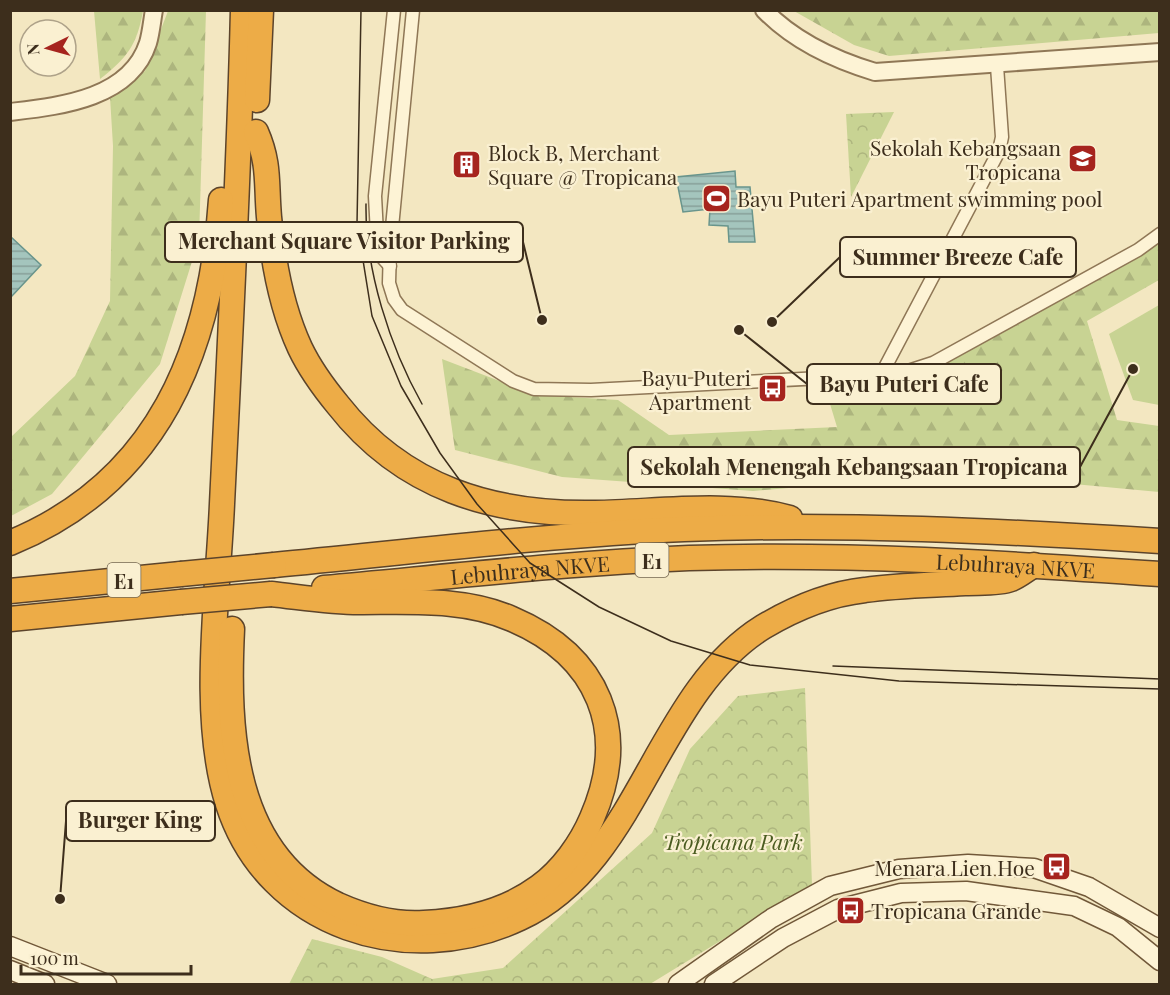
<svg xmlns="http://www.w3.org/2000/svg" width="1170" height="995" viewBox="0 0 1170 995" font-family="'Playfair Display',serif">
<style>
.forest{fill:url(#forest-firs)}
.park{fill:url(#park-crowns)}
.garden{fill:#c8d393}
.water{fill:url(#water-rules);stroke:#69958c;stroke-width:1.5}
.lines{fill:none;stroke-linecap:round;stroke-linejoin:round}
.minor-casing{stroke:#8f7756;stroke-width:15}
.tertiary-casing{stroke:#8f7756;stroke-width:20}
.secondary-casing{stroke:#715839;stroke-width:21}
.motorway-casing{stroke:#5c442b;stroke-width:27}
.minor{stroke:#fdf3d5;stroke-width:12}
.tertiary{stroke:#fdf3d5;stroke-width:16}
.secondary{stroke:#fdf3d5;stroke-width:18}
.motorway{stroke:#edac47;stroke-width:24}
.tram{stroke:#3d2e1c;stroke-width:1.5}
.motorway-bridge-casing{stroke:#5c442b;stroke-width:27;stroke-linecap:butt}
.motorway-bridge{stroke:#edac47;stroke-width:24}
.labels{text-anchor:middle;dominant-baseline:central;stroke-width:4.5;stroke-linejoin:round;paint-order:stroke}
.shield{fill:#faf0d1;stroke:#766852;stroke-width:1.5}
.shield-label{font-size:20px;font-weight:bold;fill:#3d2e1c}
.poi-label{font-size:21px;fill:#3d2e1c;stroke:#faf0d1;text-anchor:end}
.street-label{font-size:21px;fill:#3d2e1c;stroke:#faf0d1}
.park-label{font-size:21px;font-style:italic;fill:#4a5c20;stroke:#faf0d1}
.leader{fill:none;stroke:#3d2e1c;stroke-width:2}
.callout-dot{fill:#3d2e1c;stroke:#faf0d1;stroke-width:2}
.callout{fill:#faf0d1;stroke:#3d2e1c;stroke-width:2}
.callout-label{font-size:22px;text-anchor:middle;font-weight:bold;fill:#3d2e1c}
</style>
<defs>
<pattern id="forest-firs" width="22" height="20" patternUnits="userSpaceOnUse" patternTransform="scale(1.5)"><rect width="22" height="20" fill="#c8d393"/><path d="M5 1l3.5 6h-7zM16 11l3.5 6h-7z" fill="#adb57e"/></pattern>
<pattern id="park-crowns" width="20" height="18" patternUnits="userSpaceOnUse" patternTransform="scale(1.5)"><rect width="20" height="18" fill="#c8d393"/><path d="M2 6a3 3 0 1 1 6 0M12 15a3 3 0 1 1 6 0" fill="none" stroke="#adb57e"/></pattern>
<pattern id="water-rules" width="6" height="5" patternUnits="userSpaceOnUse" patternTransform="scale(1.5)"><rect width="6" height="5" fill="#a4c5bd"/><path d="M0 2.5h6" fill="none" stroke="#87a099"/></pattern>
</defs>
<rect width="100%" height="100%" fill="#f3e7c1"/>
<g class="forest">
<path d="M 94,11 L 143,11 C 137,45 127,58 100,79 Z"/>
<path d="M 168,11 L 206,11 L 199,239 L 160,364 L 52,494 L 11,516 L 11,437 L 75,376 L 110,301 L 113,146 L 110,97 L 145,71 Z"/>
<path d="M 794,11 L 1159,11 L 1159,33 L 889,56 L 854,45 Z"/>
<path d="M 1159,236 L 1159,280 L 1087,321 L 1117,420 L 1159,426 L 1159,492 L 1063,483 L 883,480 L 753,491 L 562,477 L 455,450 L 442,359 L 536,395 L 618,400 L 669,435 L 837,427 L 827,394 L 916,379 Z"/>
</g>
<g class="park">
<path d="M 894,112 L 851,197 L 846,114 Z"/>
<path d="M 805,688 L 812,885 L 650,984 L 289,984 L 312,939 L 382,957 L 432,979 L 503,968 L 652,833 L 690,749 L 738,696 Z"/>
</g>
<path class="garden" d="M 1159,305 L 1159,405 L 1133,400 L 1109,334 Z"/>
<g class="water">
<path d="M 735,171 L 736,187 L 750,187 L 755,242 L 729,242 L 728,226 L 709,225 L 710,209 L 683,212 L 676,177 Z"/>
<path d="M 10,236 L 41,265 L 11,297 L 10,297 Z"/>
</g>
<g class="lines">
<defs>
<g id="minor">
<path d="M 413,10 L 390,248 L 389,283 L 394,299 L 402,310 L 513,381 L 534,389 L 591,390 L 899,374 L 933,363 L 1138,250 L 1160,234"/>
<path d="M 390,266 L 378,253 L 375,196 L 394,10"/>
<path d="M 880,377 L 999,151 L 1002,137 L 997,66"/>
</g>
<g id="tertiary">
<path d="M 764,10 C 794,41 835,60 875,72 L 1160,52"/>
<path d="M 10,112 C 60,106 130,99 148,43 C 151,33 152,21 154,10"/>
</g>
<g id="secondary">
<path d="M 10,946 L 107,984"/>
<path d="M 10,970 L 45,984"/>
<path d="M 678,984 L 772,918 L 830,886 L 899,869 L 968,864 L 1034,868 L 1089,887 L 1160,928"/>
<path d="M 714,984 L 783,938 L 838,909 L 901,893 L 966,891 L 1074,906 L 1118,927 L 1160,961"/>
</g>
<g id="motorway">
<path d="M 243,10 C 239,175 230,340 222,504 C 218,596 200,717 228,804 C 268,928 408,971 520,918 C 639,863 654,695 763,627 C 795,608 828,594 865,590 C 898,585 932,585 965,583 C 979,582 998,584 1011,579 C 1019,576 1027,569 1034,565"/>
<path d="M 257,100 L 261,10"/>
<path d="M 256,132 C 270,164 266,183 269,217 C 273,262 281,307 300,348 C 310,369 324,388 338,405 C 403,488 493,515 595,513 C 659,512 728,501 790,518"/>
<path d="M 10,543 C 159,482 211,350 221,200"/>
<path d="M 274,565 C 410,552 547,535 684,529 C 842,523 1002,531 1160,541"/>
<path id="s1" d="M 324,588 C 445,577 567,563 689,558 C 846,553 1003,563 1160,574"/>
<path d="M 10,591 L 181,574"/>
<path d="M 10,619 L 181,602"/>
<path d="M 232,629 C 227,732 232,855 338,905 C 365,917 394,925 424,923 C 465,921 505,912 539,887 C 562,870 581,844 592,818 C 630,731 599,656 512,619 C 465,598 410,602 359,602 C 330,602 300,597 271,594"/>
</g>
</defs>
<use href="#minor" class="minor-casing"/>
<use href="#tertiary" class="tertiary-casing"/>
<use href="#secondary" class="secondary-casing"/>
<use href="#motorway" class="motorway-casing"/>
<use href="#minor" class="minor"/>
<use href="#tertiary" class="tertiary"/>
<use href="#secondary" class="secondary"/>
<use href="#motorway" class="motorway"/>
<g class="tram">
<path d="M 361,10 L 357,223 L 372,316 L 401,386 L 440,453 L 477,504 L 530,563 L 599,607 L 671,641 L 750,665 L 899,681 L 1160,689"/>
<path d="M 366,204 C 365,270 390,347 422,404"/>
<path d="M 833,666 L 1160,679"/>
</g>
<defs>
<g id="motorway-bridge">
<path d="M 181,574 L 274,565"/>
<path d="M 181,602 L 271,594"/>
</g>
</defs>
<use href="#motorway-bridge" class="motorway-bridge-casing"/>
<use href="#motorway-bridge" class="motorway-bridge"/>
</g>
<defs>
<symbol id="school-square" viewBox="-11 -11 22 22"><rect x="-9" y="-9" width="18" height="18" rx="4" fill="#a6241e" stroke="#faf0d1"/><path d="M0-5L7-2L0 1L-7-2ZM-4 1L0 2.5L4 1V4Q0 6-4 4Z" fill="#fff"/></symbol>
<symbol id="building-square" viewBox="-11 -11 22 22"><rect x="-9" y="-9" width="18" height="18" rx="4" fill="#a6241e" stroke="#faf0d1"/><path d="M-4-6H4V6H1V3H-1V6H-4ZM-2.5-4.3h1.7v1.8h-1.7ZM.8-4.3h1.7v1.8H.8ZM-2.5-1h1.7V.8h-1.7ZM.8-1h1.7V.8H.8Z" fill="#fff"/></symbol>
<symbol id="stadium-square" viewBox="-11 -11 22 22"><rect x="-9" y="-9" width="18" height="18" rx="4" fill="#a6241e" stroke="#faf0d1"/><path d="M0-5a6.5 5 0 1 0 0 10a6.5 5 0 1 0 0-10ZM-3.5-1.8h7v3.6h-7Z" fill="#fff"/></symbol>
<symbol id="bus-square" viewBox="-11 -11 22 22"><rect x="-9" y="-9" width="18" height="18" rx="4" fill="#a6241e" stroke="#faf0d1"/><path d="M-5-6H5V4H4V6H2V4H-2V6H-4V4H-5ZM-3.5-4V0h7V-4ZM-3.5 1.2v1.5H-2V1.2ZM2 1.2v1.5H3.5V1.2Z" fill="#fff"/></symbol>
</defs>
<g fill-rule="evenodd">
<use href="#school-square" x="1066" y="142" width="33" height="33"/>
<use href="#building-square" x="450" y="148" width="33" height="33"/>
<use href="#stadium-square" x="700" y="182" width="33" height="33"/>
<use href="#bus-square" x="756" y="372" width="33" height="33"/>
<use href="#bus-square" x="1040" y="850" width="33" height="33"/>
<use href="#bus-square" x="834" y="894" width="33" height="33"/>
</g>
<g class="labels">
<g class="shield">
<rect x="635.5" y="543" width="33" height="34" rx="4.5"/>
<rect x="107.5" y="563" width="33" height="34" rx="4.5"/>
</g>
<g class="shield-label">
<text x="652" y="560">E1</text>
<text x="124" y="580">E1</text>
</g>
<g class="poi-label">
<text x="1061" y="147">Sekolah Kebangsaan<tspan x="1061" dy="24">Tropicana</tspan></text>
<text x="488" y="152" text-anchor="start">Block B, Merchant<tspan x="488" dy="24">Square @ Tropicana</tspan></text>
<text x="737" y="198" text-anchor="start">Bayu Puteri Apartment swimming pool</text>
<text x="751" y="377">Bayu Puteri<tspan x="751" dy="24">Apartment</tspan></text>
<text x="1035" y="867">Menara Lien Hoe</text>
<text x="871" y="910" text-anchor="start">Tropicana Grande</text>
</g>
<g class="street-label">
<text stroke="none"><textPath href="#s1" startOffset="693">Lebuhraya NKVE</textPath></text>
<text stroke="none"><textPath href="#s1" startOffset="207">Lebuhraya NKVE</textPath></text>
</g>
<g class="park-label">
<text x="733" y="841">Tropicana Park</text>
</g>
</g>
<path class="leader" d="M542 320L523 242M772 322L840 257M739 330L807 384M1133 369L1080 467M60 899L66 821"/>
<g class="callout-dot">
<circle cx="542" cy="320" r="6"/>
<circle cx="772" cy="322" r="6"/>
<circle cx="739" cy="330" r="6"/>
<circle cx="1133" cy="369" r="6"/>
<circle cx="60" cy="899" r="6"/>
</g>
<g class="callout">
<rect x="165" y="222" width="358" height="40" rx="6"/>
<rect x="840" y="237" width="236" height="40" rx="6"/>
<rect x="807" y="364" width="194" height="40" rx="6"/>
<rect x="628" y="447" width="452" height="40" rx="6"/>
<rect x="66" y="801" width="149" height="40" rx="6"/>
</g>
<g class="callout-label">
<text x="344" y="249">Merchant Square Visitor Parking</text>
<text x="958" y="265">Summer Breeze Cafe</text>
<text x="904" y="392">Bayu Puteri Cafe</text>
<text x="854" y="475">Sekolah Menengah Kebangsaan Tropicana</text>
<text x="140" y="828">Burger King</text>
</g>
<rect width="1170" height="995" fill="none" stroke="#3d2e1c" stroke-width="24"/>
<g transform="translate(48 48) rotate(265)"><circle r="28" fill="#faf0d1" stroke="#aea289" stroke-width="1.5"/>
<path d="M0-4.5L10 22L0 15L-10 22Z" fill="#a6241e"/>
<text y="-9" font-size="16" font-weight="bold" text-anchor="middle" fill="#3d2e1c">N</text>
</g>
<path d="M21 965v9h170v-9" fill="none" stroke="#3d2e1c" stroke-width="3"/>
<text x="30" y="965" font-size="18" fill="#3d2e1c" stroke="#faf0d1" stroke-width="4.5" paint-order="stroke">100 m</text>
</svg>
